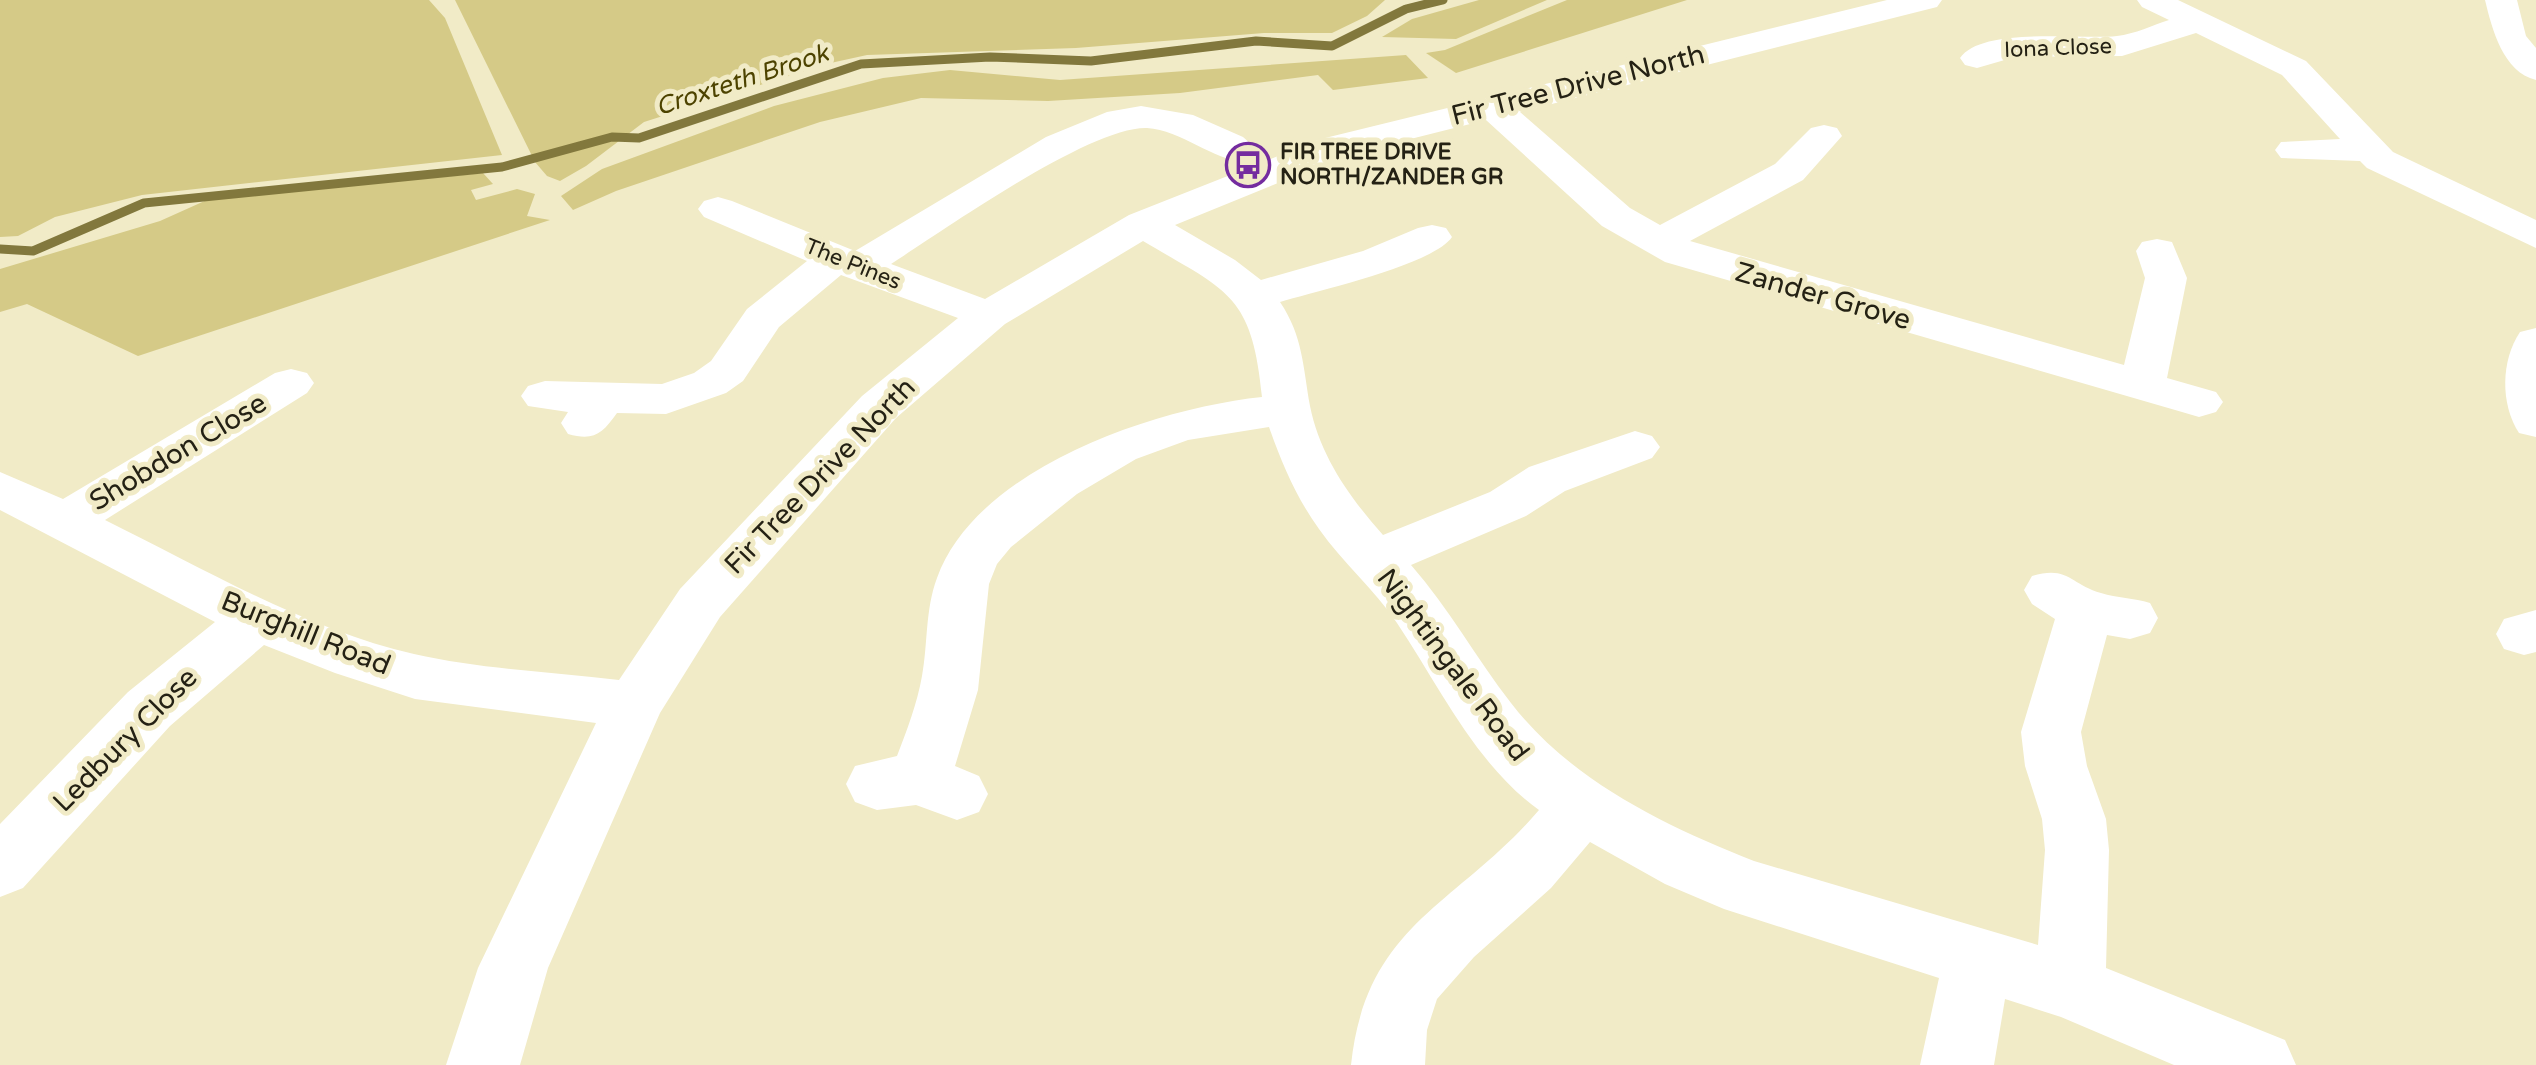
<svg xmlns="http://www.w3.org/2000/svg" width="2536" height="1065" viewBox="0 0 2536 1065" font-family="'Varela Round',sans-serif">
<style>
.green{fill:#d5ca87}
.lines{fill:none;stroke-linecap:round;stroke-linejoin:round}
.stream{stroke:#82783d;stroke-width:9}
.minor{fill:#fff;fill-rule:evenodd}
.labels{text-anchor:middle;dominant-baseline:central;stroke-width:10;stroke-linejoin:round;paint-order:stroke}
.far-street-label{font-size:22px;fill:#242114;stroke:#f1ebc7}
.far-poi-label{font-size:22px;font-weight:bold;fill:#242114;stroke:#f1ebc7;text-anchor:start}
.far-water-label{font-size:25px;font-style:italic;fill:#4d4300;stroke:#f1ebc7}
.street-label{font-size:28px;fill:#242114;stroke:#f1ebc7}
</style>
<rect width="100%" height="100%" fill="#f1ebc7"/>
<g class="green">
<path d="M 0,0 L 429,0 L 445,18 L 502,155 L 142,195 L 55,217 L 18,236 L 0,237 Z"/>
<path d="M 455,0 L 1385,0 L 1367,16 L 1332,33 L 1264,33 L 1076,48 L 867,55 L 826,64 L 644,122 L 586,166 L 560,181 L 547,176 L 535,162 Z"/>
<path d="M 1479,0 L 1547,0 L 1456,39 L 1382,37 L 1412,19 Z"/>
<path d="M 1567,0 L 1687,0 L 1456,73 L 1426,53 L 1445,50 Z"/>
<path d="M 1406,55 L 1428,78 L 1333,90 L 1318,75 L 1180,93 L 1048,101 L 921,98 L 820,122 L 616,191 L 573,210 L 561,196 L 602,169 L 774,106 L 883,78 L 950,70 L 1060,80 Z"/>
<path d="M 483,173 L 493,184 L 471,190 L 476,200 L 517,189 L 535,194 L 527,216 L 550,220 L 138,356 L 27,304 L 0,312 L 0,269 L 160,221 L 209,199 Z"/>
</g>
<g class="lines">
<path class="stream" d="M 0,249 L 33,251 L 144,203 L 502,167 L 612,137 L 639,138 L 861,64 L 990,57 L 1091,61 L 1256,41 L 1332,46 L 1406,9 L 1443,0"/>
<g class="minor">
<path d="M 1887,0 L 1942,0 L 1937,7 L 1520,112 L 1630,208 L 1660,225 L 1775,164 L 1811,128 L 1824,125 L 1837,128 L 1842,136 L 1803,180 L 1690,241 L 2124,365 L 2145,278 L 2136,251 L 2142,242 L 2157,239 L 2172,242 L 2187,278 L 2167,378 L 2216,392 L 2223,402 L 2216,412 L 2199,417 L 2182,412 L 1665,262 L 1602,226 L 1486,120 L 1347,155 L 1175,225 L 1235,260 L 1261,280 L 1363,251 L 1418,228 L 1432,225 L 1446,228 L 1452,237 C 1433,265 1316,291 1280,302 C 1303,336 1303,367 1310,406 C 1320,456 1350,498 1383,535 L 1490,492 L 1529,467 L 1635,431 L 1652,436 L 1660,447 L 1652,458 L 1565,491 L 1526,516 L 1411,565 C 1449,608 1476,658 1511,703 C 1570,780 1665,826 1754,861 L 2038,945 L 2045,850 L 2042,819 L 2025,766 L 2021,732 L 2055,619 L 2032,604 L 2024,590 L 2032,576 C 2068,565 2070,584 2101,593 C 2117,598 2134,598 2150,603 L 2158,618 L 2150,633 L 2130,639 L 2107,635 L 2081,732 L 2087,766 L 2106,819 L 2109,850 L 2106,968 L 2285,1040 L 2296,1065 L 2174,1065 L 2061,1017 L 2005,999 L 1994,1065 L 1920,1065 L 1939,978 L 1724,909 L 1665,884 L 1590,842 L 1551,888 L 1474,957 L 1437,999 L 1427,1030 L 1425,1065 L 1351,1065 C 1366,923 1457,906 1539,810 C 1475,764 1440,687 1397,623 C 1374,589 1343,563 1319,529 C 1296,497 1282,464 1269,427 L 1188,440 L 1136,459 L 1077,494 L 1011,547 L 997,564 L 989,584 L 978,690 L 955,766 L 979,776 L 988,794 L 979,812 L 957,820 L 916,805 L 877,810 L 855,802 L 846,784 L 855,766 L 897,756 C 907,730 917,704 922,676 C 928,644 925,610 937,578 C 976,468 1156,408 1262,397 C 1252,293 1227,291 1143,241 L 1005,324 L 896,418 L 720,617 L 660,713 L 548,968 L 520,1065 L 446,1065 L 478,968 L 596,723 L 415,699 L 335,673 L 264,645 L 170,726 L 23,888 L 0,897 L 0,824 L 128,692 L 215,622 L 0,510 L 0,472 L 63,499 L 275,373 L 291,369 L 307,373 L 314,383 L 307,393 L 105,520 C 202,568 308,630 414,654 C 480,669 552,672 619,680 L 680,589 L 862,396 L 958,318 L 841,275 L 779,327 L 743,381 L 726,393 L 666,414 L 617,413 C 602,434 594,441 568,434 L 561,423 L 568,412 L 528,406 L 521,396 L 528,386 L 545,381 L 662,384 L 694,373 L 711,361 L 747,309 L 807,261 L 704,217 L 698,209 L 704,201 L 718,197 L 732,201 L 855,251 L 1046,137 L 1107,112 L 1141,106 L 1193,115 L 1243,137 L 1260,152 L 1254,160 C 1220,168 1185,130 1147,128 C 1090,126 943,231 891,264 L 985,299 L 1129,215 L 1321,139 Z"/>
<path d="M 2137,0 L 2178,0 L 2306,61 L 2393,152 L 2536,220 L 2536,248 L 2367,168 L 2360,161 L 2281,158 L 2275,150 L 2281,142 L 2340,139 L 2282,75 L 2196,33 L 2122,56 L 2015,57 L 1977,68 L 1965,65 L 1960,58 C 1982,26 2081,40 2117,36 C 2135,34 2153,25 2169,20 L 2142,7 Z"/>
<path d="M 2485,0 L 2517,0 L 2526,36 L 2536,48 L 2536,80 C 2503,72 2492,29 2485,0 Z"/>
<path d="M 2536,328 L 2536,437 L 2519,433 C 2500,404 2501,360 2520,332 Z"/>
<path d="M 2536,610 L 2536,652 L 2524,655 L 2504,649 L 2496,634 L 2504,619 Z"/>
</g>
</g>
<defs>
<symbol id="bus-ring" viewBox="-11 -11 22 22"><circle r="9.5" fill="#f1ebc7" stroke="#742c9f" stroke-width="1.5"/><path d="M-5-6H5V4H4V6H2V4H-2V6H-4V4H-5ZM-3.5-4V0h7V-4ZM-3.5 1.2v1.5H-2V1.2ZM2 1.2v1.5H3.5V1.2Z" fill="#742c9f"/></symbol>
</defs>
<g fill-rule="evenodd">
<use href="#bus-ring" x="1223" y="140" width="50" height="50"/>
</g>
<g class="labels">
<g class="far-street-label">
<text transform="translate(2058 48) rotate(-2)">Iona Close</text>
<text transform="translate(853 264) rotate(22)">The Pines</text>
</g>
<g class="far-poi-label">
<text x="1280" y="152">FIR TREE DRIVE<tspan x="1280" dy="25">NORTH/ZANDER GR</tspan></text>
</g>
<g class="far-water-label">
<text transform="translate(742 80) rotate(-18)">Croxteth Brook</text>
</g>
<g class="street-label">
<text transform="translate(1578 85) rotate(-14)">Fir Tree Drive North</text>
<text transform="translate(1823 296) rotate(16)">Zander Grove</text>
<text transform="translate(178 452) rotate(-31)">Shobdon Close</text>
<text transform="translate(820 476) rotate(-46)">Fir Tree Drive North</text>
<text transform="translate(306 633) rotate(22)">Burghill Road</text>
<text transform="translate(1453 665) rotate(53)">Nightingale Road</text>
<text transform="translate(125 740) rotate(-45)">Ledbury Close</text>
</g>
</g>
</svg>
